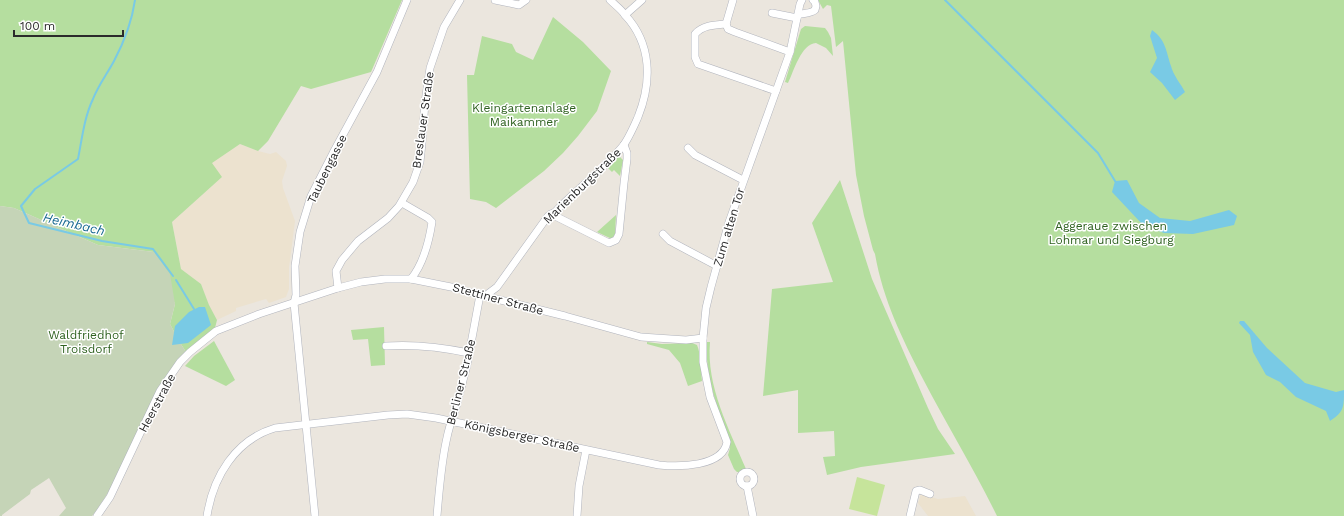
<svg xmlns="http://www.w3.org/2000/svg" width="1344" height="516" viewBox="0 0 1344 516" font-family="'Work Sans',sans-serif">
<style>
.education{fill:#ece2cf}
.green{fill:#b5de9f}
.cemetery{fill:#c5d4b7}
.pitch{fill:#c6e49b}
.water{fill:#79cae5}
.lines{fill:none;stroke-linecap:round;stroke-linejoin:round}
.stream{stroke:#79cae5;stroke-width:2}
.street-casing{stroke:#b1b4bd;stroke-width:8}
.street{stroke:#fff;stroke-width:7}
.labels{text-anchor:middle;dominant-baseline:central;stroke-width:3;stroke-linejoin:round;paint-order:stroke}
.park-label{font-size:12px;fill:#2f6220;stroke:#fff}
.street-label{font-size:12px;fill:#2b2b2b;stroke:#fff}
.water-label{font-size:13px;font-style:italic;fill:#186991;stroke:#fff}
</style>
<rect width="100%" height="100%" fill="#ebe6de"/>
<g class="education">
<path d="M 240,144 L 258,151 L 270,154 L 276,152 L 286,161 L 287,166 L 282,181 L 283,188 L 295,221 L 289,268 L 289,289 L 286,297 L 269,303 L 266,299 L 236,308 L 236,311 L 217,320 L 209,306 L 201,284 L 181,269 L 172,222 L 222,177 L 211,163 Z"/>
<path d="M 921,494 L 938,499 L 965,496 L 976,516 L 928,516 L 918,503 Z"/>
</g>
<g class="green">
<path d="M 0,0 L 402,0 L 371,72 L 311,89 L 301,86 L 268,141 L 258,151 L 240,144 L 212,163 L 222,177 L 172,222 L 181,269 L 201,284 L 209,305 L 217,320 L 214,332 L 186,352 L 179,341 L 170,324 L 175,304 L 154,252 L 98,245 L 14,208 L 0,206 Z"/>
<path d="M 818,0 L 1344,0 L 1344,516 L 997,516 C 974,469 947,425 923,379 C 902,338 883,300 875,254 L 873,250 L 864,216 L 856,175 L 843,41 L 836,47 L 831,6 L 827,5 L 823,9 Z"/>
<path d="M 553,17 L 583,42 L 611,71 L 597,111 L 578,136 L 563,153 L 544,171 L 496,208 L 486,202 L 470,199 L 467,75 L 474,75 L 482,36 L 512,44 L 516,52 L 533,60 Z"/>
<path d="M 805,26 L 825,28 L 828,32 L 831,38 L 833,56 L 826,48 L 816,43 C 801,44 794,71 788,83 L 785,82 L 801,29 Z"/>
<path d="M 620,157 L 623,160 L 620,176 L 614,170 L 612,172 L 607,167 L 617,158 Z"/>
<path d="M 840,180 L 872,279 L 928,408 L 938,429 L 955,454 L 861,467 L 827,475 L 823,457 L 835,456 L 834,431 L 798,433 L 798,390 L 763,396 L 772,289 L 833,282 L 812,223 Z"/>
<path d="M 616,215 L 615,234 L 612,239 L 597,232 Z"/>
<path d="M 384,327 L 385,365 L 371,366 L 368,339 L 353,340 L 351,330 Z"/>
<path d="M 214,341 L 235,380 L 226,386 L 185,366 L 194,356 Z"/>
<path d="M 647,342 L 662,344 L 692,343 L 697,345 C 701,354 701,371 702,381 L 688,386 L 680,363 L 669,350 L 647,344 Z"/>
<path d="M 706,342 L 710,342 C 706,386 729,429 746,469 L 740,472 L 737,472 L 734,469 L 728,455 L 730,448 L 730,441 C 717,409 706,377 706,342 Z"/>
</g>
<path class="cemetery" d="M 0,206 L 14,208 L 98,245 L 154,252 L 170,274 L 175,304 L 170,324 L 179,341 L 186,352 C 142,399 132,466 92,516 L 59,516 L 66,508 L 49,478 L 31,490 L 30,494 L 2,515 L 2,516 L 0,516 Z"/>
<path class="pitch" d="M 857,477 L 885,485 L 877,516 L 849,509 Z"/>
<g class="water">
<path d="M 1152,30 C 1166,40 1166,51 1171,66 C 1173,75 1181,84 1185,92 L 1175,100 L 1162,83 L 1150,72 L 1157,58 L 1150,36 Z"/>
<path d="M 1127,180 L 1139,203 L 1160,218 L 1190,221 L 1229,210 L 1237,216 L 1234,225 L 1193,234 L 1164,233 L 1143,225 L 1112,192 L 1115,181 Z"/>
<path d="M 199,307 L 205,307 L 211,325 L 188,343 L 172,345 L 175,326 L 189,312 Z"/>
<path d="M 1240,321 L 1244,321 L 1267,348 L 1305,383 L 1336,392 L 1344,390 C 1344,407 1344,412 1330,421 L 1326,411 L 1296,397 L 1280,382 L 1266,375 L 1253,352 L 1250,335 L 1239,323 Z"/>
</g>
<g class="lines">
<g class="stream">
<path d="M 135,0 C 132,21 124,42 114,61 C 107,74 98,86 93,99 C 84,118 82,139 78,159 L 35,189 L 21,206 L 29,223 L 102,241 L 153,249 L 173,276"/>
<path d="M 945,0 L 1098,153 L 1115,181"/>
<path d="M 176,280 L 194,309"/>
</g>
<defs>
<g id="street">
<path d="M 495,0 L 519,5 L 526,0"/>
<path d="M 772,13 L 797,18"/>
<path d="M 625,15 L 642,0"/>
<path d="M 798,15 C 803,13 810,14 815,10 L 816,6 L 815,2 L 813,0"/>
<path d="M 726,24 C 715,25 703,25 695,34 L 695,57 L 698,64 L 776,91"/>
<path d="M 726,24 L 728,29 L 735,32 L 790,52"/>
<path d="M 726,24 L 733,0"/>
<path d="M 688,148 L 695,155 L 743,180"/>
<path d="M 402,203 L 428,218 L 432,222 C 429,242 423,264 411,279"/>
<path d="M 551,214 L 609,243 L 616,240 L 619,234 L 624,183 L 627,159 L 627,153 L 624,145"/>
<path d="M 663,234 L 670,241 L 717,266"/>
<path d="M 338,288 L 336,271 L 342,260 L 358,241 L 388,218 L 399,206 L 413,182 L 420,162 L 422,143 L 425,102 L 430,68 L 444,27 L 460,0"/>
<path d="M 485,296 L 497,287 L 548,216 L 555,212 C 576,190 602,171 622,147 C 628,140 634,126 638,117 C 652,82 652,44 625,15 C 621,9 615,5 610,0"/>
<path d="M 386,346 C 415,344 441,347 469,353"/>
<circle cx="747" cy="479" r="7"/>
<path d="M 747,486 L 753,516"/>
<path d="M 97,516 L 110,497 L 160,391 L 180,362 L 190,352 L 216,331 L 259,314 L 338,288 L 361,282 L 385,279 L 411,279 L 456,288 L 480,295 L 565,316 L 641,337 L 686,340 L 703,338"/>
<path d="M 207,516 C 213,477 235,440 275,428 L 388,415 L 407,414 L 436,418 L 659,465 C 679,467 723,467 727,442 L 710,397 L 703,362 L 703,338 L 706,308 L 711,287 L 729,222 L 790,52 L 800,4 L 802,0"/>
<path d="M 315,516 L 294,303 L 296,295 L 295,266 L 300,232 L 311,196 L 333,153 L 377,72 L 407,0"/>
<path d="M 437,516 C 439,491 441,466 446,442 C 448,432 450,423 454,415 L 467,365 L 480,295"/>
<path d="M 577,516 L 579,486 L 586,450"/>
<path d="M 910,516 L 916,491 L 920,490 L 930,494"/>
</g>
</defs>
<use href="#street" class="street-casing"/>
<use href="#street" class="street"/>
</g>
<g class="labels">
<g class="park-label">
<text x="524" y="108">Kleingartenanlage<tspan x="524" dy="14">Maikammer</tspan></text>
<text x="1111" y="226">Aggeraue zwischen<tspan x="1111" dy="14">Lohmar und Siegburg</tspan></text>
<text x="86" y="335">Waldfriedhof<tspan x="86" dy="14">Troisdorf</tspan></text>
</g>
<g class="street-label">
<text transform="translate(423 120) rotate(-82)">Breslauer Straße</text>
<text transform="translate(327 169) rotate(-64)">Taubengasse</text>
<text transform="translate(582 186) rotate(-44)">Marienburgstraße</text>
<text transform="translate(729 227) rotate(-73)">Zum alten Tor</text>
<text transform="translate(498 299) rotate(15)">Stettiner Straße</text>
<text transform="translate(461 382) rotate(-76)">Berliner Straße</text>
<text transform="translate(157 403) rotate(-62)">Heerstraße</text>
<text transform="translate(522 436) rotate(12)">Königsberger Straße</text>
</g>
<g class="water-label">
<text transform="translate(74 224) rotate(13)">Heimbach</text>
</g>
</g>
<path d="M14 30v6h109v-6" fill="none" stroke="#2b2b2b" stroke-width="2"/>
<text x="20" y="30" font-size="12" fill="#2b2b2b" stroke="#ffffff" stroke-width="3" paint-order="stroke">100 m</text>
</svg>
